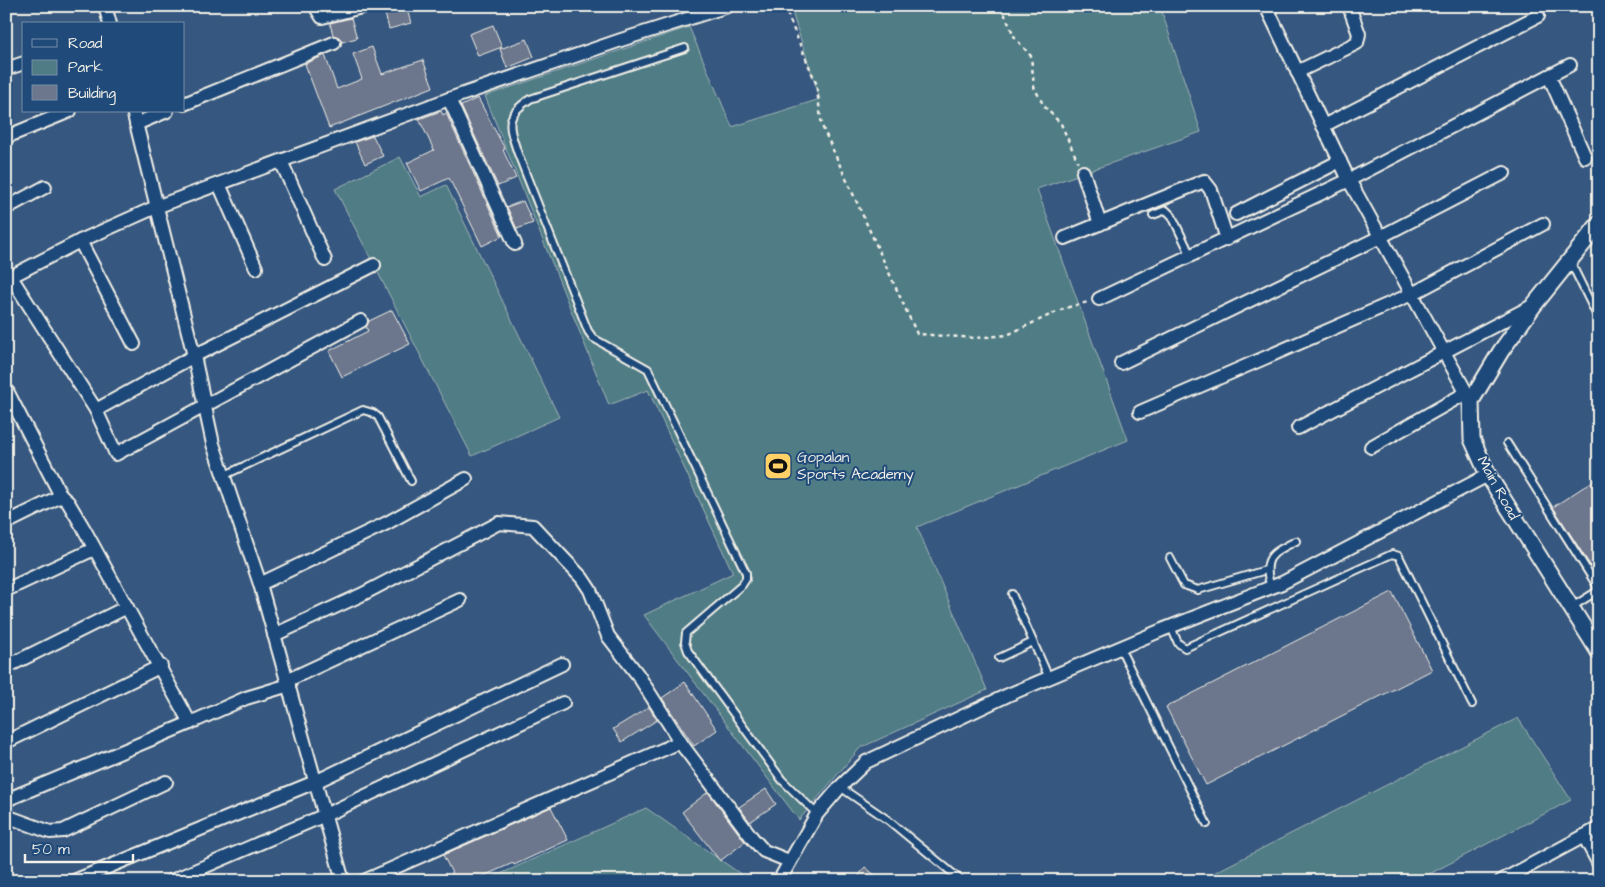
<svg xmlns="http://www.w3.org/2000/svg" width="1605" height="887" viewBox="0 0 1605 887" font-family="'Architects Daughter',sans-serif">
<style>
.green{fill:#4f7c85;stroke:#a2b6b6}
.building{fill:#6c768c;stroke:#f4f1e8}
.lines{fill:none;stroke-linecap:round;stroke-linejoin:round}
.service-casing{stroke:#f4f1e8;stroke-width:10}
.minor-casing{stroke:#f4f1e8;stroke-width:16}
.tertiary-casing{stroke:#f4f1e8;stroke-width:19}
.path{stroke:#f4f1e8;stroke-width:2.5;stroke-dasharray:4 4;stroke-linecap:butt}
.service{stroke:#1f4a7a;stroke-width:6}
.minor{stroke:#1f4a7a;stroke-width:12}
.tertiary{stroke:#1f4a7a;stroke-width:15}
.labels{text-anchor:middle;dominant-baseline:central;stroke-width:4;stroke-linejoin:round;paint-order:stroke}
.poi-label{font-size:15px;fill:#f4f1e8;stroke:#1f4a7a;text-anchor:start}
.street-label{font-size:15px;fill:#f4f1e8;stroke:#1f4a7a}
</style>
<rect width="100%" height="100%" fill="#36577f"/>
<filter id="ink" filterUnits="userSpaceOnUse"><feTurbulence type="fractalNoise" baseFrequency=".02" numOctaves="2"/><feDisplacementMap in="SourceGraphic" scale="10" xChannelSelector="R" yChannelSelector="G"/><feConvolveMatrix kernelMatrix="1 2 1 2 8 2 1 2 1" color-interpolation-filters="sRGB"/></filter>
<g filter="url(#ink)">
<g class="green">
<path d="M 790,6 L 1160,6 L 1201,132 L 1037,189 L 1128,440 L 917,527 L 987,690 L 860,748 L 799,820 L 644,615 L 733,573 L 648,390 L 609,405 L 485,96 L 689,27 L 732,127 L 820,99 Z"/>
<path d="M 400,157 L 421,197 L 446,185 L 559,417 L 472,456 L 335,189 Z"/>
<path d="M 1518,718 L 1571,800 L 1416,881 L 1198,881 Z"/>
<path d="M 646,808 L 742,875 L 727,881 L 485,881 Z"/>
</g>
<g class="building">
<path d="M 383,6 L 406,6 L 411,23 L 389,29 Z"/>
<path d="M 351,18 L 357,38 L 342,42 L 339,37 L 333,35 L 330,23 Z"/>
<path d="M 493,25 L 502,47 L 478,56 L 469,34 Z"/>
<path d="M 527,39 L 534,57 L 507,68 L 500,49 Z"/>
<path d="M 372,47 L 382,74 L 423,60 L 433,87 L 329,128 L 305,64 L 325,55 L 337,89 L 362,79 L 353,54 Z"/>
<path d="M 478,98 L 505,149 L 503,150 L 516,178 L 498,186 L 461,106 Z"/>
<path d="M 441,111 L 443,115 L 446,113 L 502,236 L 482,246 L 449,178 L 421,191 L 407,163 L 434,150 L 419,119 Z"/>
<path d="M 373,136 L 383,156 L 365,164 L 355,142 Z"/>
<path d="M 523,201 L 533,223 L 517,229 L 507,207 Z"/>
<path d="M 392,310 L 410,344 L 342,377 L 329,351 L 368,331 L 366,327 L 369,321 Z"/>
<path d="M 1599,477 L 1599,579 L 1553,507 Z"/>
<path d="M 1392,592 L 1432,670 L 1206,785 L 1166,707 Z"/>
<path d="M 685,682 L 717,730 L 694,746 L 662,698 Z"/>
<path d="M 649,707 L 657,720 L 622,742 L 613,729 Z"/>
<path d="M 766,789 L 776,804 L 750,822 L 739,807 Z"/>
<path d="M 708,792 L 745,842 L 720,861 L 682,812 Z"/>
<path d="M 551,807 L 568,840 L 514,865 L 513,863 L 479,878 L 456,881 L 443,855 Z"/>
<path d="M 865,867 L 882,881 L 855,881 Z"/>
</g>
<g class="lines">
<defs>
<g id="service">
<path d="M 685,48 L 530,99 C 503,117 509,126 518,154 L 588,331 L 593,338 L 648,369 L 746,573 L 746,579 L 742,585 L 686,633 L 685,642 L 688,651 L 782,780 L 817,814"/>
<path d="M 1153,215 L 1166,210 L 1172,216 L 1191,256"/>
<path d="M 1570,261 L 1599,320"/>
<path d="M 1507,443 L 1599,589"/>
<path d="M 223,476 L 363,410 L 373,413 L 378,417 L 411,481"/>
<path d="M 1170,558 L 1184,585 L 1198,590 L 1266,570"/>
<path d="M 1271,588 C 1262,558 1270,554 1296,541"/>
<path d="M 1012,594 L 1049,678"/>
<path d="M 1572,607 L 1599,590"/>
<path d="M 1171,627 L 1178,643 L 1185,648 L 1392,554 L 1399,556 L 1472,704"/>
<path d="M 1120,648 L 1207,824"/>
<path d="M 999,658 L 1033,642"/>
<path d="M 840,787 L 888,820 L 962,881"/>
</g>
<g id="minor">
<path d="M 105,6 L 110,24"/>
<path d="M 315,6 L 322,17 L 366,6"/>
<path d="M 1266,6 L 1349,180 L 1471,401"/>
<path d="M 6,69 L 24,63"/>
<path d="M 1297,72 L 1357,43 L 1359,34 L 1349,6"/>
<path d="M 1549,76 L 1585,157"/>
<path d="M 449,99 L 515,244"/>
<path d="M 184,104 L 334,43"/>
<path d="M 133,111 L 194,356 L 213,444 L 260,584 L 343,881"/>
<path d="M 136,124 L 167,111"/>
<path d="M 1323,126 L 1538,16"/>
<path d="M 6,137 L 70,111"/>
<path d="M 281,161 L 325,260"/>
<path d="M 1083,172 L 1100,224"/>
<path d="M 219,184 L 256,268"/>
<path d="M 6,208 L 45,187"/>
<path d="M 1236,214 L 1340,161"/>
<path d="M 1065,238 L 1204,181 L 1211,190 L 1227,239"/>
<path d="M 80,241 L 134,344"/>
<path d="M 11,277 L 96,410 L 116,454 L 361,321"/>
<path d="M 6,279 L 80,241 L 156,207 L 449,99 L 621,40 L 728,6"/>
<path d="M 1099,299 L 1349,180 L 1570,65"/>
<path d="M 1121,363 L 1380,237 L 1504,173"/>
<path d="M 6,389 L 61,496 L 68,502 L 84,529 L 190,723"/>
<path d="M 96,410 L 194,356 L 374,265"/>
<path d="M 1140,412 L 1412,294 L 1543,224"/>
<path d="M 1298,428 L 1534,305"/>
<path d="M 1371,447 L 1466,393"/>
<path d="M 6,523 L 61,496"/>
<path d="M 260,584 L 387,523 L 466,479"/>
<path d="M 6,590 L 94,549"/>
<path d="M 274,635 L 361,595 L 499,523 L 533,526 L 582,578 L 590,590 L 608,636 L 638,675 L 685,749"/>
<path d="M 6,667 L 127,607"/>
<path d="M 288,680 L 460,600"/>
<path d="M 6,742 L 161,666"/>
<path d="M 6,800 L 190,723 L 246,698 L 289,685"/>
<path d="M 6,816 L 50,832 L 63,831 L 166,782"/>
<path d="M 1584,836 L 1599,864"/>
<path d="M 74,881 L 315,782 L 562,664"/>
<path d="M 171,881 L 323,816 L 563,703"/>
<path d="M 364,881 L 680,742 L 753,839 L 764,851 L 789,861"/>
<path d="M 779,881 L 817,814 L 840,787 L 866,762 L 1008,695 L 1162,630 L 1282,583 L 1488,475"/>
<path d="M 1501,881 L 1599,828"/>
</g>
<path id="tertiary" d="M 1599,224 L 1534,305 L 1501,351 L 1471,401 L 1472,439 L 1488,475 L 1599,652"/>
</defs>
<use href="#service" class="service-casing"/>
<use href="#minor" class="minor-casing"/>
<use href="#tertiary" class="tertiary-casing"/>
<g class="path">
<path d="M 784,6 L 816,83 L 822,126 L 917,334 L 975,338 L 1007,335 L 1065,308 L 1088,302"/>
<path d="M 1001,6 L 1015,38 L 1031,56 L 1034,87 L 1044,106 L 1061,124 L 1078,162"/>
</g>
<use href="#service" class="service"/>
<use href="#minor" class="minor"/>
<use href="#tertiary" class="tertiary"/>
</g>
</g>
<defs>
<symbol id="stadium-square" viewBox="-11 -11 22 22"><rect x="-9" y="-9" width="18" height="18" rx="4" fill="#ffd166" stroke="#1f4a7a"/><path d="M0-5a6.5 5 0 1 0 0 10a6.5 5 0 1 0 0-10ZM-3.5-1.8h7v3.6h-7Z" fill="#111"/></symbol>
</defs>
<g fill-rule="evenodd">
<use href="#stadium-square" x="762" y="450" width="32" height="32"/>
</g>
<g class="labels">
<g class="poi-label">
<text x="797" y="457">Gopalan<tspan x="797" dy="17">Sports Academy</tspan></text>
</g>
<g class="street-label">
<text transform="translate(1498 488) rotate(61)">Main Road</text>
</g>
</g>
<rect width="1605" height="887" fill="none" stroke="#1f4a7a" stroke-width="25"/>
<rect x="12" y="12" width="1580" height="862" fill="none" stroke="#f4f1e8" stroke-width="2" filter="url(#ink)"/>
<rect x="22" y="22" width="162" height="90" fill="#1f4a7a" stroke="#748da6"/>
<rect x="32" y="39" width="25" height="8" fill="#1f4a7a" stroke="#748da6"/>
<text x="68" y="48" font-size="15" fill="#f4f1e8">Road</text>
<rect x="32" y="60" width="25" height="15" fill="#4f7c85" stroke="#748da6"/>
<text x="68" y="72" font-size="15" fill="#f4f1e8">Park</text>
<rect x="32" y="85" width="25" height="15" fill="#6c768c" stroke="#748da6"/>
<text x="68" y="98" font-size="15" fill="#f4f1e8">Building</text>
<path d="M25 854v8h108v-8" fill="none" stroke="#f4f1e8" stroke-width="2.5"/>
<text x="32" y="854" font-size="15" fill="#f4f1e8" stroke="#1f4a7a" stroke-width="4" paint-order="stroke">50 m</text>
</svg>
